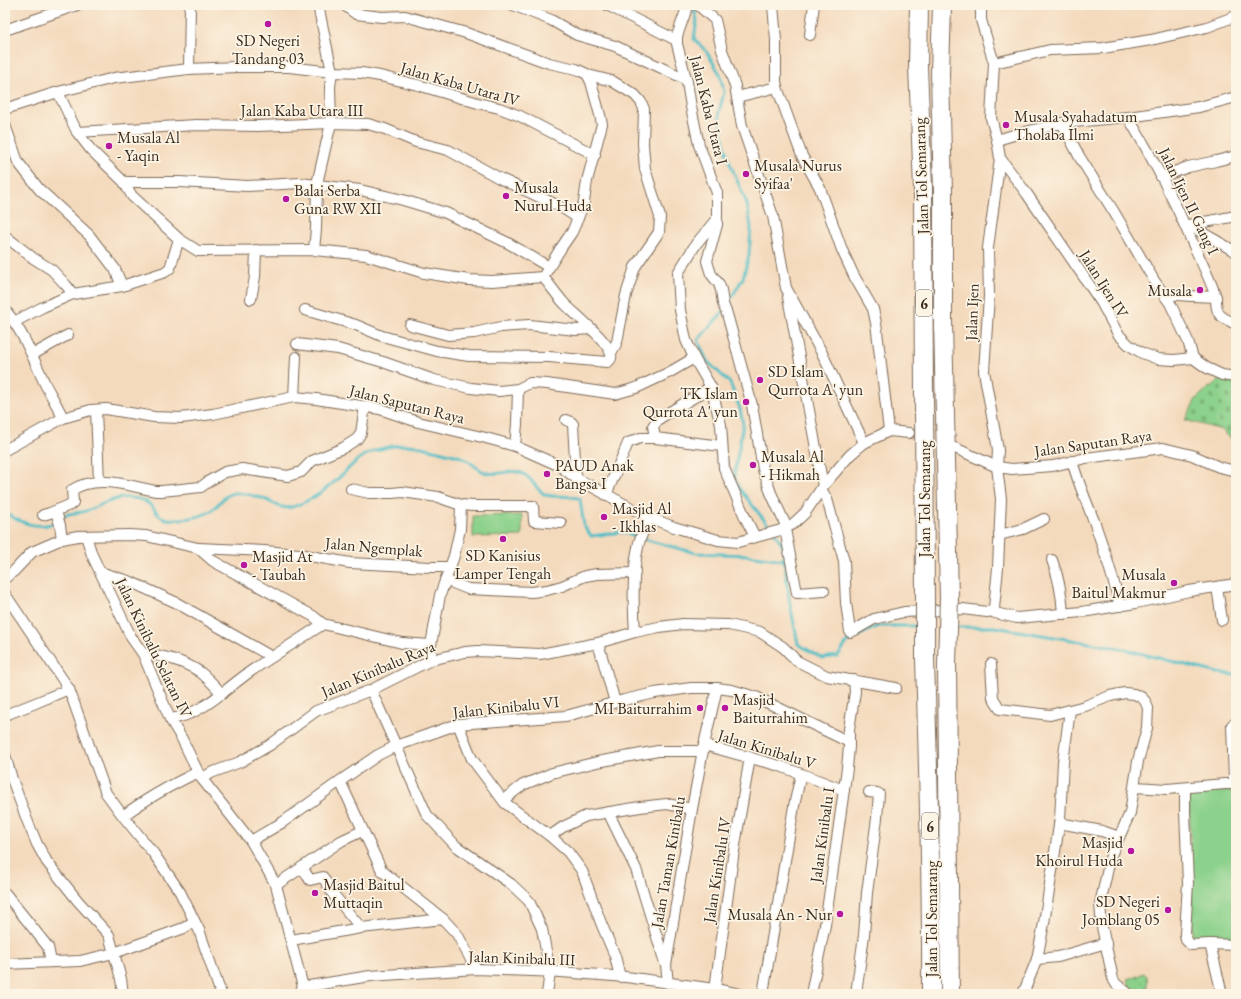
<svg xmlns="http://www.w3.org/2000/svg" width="1241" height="999" viewBox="0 0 1241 999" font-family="'EB Garamond',serif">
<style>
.grass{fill:url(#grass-dots);stroke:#647e55}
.cemetery{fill:url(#cemetery-stones);stroke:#647e55}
.garden{fill:#8dd28c;stroke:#647e55}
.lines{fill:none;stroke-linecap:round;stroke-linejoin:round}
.stream{stroke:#4fbdc6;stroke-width:3}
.minor-tunnel{stroke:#cfb79d;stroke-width:10;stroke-dasharray:10 5;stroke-linecap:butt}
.minor-casing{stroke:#7c6856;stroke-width:12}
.motorway-casing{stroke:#7c6856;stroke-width:20}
.minor{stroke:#fff;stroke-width:10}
.motorway{stroke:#fff;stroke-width:18}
.motorway-bridge-casing{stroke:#7c6856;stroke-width:20;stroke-linecap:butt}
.motorway-bridge{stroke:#fff;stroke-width:18}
.poi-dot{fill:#b5179e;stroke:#fcf5e5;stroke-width:1.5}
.labels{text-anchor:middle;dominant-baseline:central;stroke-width:3.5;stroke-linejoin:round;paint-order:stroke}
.shield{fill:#fcf5e5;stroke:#75675a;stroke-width:1}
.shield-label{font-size:15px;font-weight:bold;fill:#3b2a1e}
.poi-label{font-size:16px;fill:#3b2a1e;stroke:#fcf5e5;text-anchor:start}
.street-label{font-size:16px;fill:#3b2a1e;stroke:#fcf5e5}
</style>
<defs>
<pattern id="grass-dots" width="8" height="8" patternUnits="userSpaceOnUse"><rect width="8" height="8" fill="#8dd28c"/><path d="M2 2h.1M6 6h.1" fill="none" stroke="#7bb478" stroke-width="1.8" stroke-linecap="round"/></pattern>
<pattern id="cemetery-stones" width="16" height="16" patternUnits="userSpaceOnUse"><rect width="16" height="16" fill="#8dd28c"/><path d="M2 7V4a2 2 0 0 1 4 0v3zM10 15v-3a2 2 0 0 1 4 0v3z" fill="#7bb478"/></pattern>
</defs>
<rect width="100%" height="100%" fill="#fcf5e5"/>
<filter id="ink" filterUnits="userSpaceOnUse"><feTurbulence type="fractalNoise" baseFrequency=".025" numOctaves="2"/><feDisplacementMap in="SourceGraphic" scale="8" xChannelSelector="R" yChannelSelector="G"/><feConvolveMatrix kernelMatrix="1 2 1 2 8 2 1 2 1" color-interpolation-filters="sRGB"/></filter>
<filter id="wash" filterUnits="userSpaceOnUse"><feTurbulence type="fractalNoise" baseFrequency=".012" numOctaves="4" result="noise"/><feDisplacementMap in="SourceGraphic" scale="16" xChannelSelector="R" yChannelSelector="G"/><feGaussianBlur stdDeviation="0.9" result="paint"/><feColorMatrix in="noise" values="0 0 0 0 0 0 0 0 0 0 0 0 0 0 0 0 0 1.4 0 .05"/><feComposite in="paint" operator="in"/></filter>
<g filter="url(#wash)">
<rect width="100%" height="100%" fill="#f4dabd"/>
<path class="grass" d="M 1144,973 L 1147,976 L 1148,990 L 1136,991 L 1130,987 L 1127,979 L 1135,977 Z"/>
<path class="cemetery" d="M 1221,379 L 1236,382 L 1236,443 L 1222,430 L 1185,420 L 1196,399 L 1207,389 Z"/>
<g class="garden">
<path d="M 522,515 L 522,536 L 473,537 L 473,516 Z"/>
<path d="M 1236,791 L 1236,942 L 1193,943 L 1189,792 Z"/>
</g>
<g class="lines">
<g class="stream">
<path d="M 696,7 L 694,10 L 697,20 L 694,39 L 706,51 L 720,74 L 724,92 L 719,112 L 723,139 L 729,161 L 747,204 L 751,227 L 749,255 L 743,278 L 726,307"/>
<path d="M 723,312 L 698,340 L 707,361 L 730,383 L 740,409 L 743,424 L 734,477 L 738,487 L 777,536 L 783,547 L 789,598 L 798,644 L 822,658 L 838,656 L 848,641 L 878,626 L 919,626"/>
<path d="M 5,512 C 19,523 39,530 56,522 C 60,521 60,518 63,516 C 68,513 76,513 82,512 C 95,509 107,500 121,498 C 130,497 141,498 149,504 C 156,509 157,518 168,519 C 181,520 200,518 211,511 C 219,505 223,495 234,493 C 242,492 254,496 262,498 C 273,502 280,510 292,507 C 313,501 330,487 345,472 C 349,468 354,463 359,459 C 369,451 391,445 404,445 C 416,444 427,449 439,451 C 447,454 455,454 463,458 C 472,462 477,470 487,473 C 499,476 514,467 525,475 C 533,480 537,491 546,495 C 556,498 569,494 580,499 L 584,526 L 591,536 L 623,532 L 654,542 L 696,553 L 747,555 L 784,560"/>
<path d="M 953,627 L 994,627 L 1119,648 L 1218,673 L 1236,675"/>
</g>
</g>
</g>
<g filter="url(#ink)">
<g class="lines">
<path class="minor-tunnel" d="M 909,433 L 949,446"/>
<defs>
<g id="minor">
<path d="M 344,5 L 356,14 L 382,17 L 405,16 L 466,33 L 549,63 L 576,69 L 587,74 L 591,82 L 600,115 L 602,124 L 587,181 L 584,202 L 578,218 L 572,232 L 561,248 L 543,277"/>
<path d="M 513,5 L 551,20 L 577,35 L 615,46 L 683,78 L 687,82"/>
<path d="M 607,5 L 676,40"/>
<path d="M 688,5 L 677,36 L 677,44 L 687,82 L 691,107 L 699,145 L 717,193 L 717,225 L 707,261 L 711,274 L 719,284 L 721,290 L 723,304 L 727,314 L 752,405 L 763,469 L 771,493 L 787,528"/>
<path d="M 698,5 L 715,20 L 722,50 L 735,86 L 742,126 L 773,216 L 786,288 L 822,353 L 864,443"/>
<path d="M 773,5 L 776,40 L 776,82 L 778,90 L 802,156 L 820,188 L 842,250 L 854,276 L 873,309 L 876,323 L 889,431"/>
<path d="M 981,5 L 981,20 L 994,63 L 991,118 L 997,140 L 1000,158 L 1027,194 L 1101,302 L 1118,334 L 1129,345 L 1142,353 L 1158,359 L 1174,360 L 1193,358 L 1207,368 L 1222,375 L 1236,377"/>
<path d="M 5,30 L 77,5"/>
<path d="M 810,35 L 814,5"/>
<path d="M 994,63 L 1050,50 L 1103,48 L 1151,40 L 1207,27 L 1236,16"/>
<path d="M 189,69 L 190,5"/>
<path d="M 588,75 L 612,81 L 635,95 L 641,102 L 644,109 L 643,144 L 645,169 L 660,217 L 659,232 L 635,267 L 626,295 L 617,342 L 611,353"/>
<path d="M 58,92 L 77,132 L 91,150 L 124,182 L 132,196 L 179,239 L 198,251 L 314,250 L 366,255 L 424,273 L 469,280 L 492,281 L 543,277"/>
<path d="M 737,97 L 777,87"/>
<path d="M 5,109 L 58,92 L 114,78 L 189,69 L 237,67 L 289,67 L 332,72 L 362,73 L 380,76 L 418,85 L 478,103 L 499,108 L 520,116 L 595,155"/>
<path d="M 1128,117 C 1153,158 1175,202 1194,246 C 1202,263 1210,279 1216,297 L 1192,296 L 1163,294"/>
<path d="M 1062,123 L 1079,156 L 1114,212 L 1155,282 L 1170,303 L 1188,341 L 1193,358"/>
<path d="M 5,125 L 18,162 L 39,189 L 89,235 L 115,269 L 122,286"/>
<path d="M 77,132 L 196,125 L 258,126 L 331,123 L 368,124 L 385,129 L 416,142 L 448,150 L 501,179 L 561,207 L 578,218"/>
<path d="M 997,140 L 1017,134 L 1062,123 L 1128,117 L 1199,107 L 1236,97"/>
<path d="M 1000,158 L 988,248 L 989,296 L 984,371 L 998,450 L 997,467 L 1001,499 L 998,568 L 994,608 L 995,613 L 1017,618 L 1082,612 L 1136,603 L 1189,591 L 1236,584"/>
<path d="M 1161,177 L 1188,167 L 1216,161 L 1236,156"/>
<path d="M 124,182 L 180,182 L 247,186 L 300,183 L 360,190 L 403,200 L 446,213 L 508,243 L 549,267"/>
<path d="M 717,221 L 714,222 L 696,244 L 678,273 L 680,310 L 686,340 L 694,358 L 711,387 L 721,425 L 724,468 L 745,517 L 755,537"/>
<path d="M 1185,225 L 1189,225 L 1236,252"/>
<path d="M 1189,225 L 1236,216"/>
<path d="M 5,236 L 33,258 L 52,270 L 66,285 L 73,294"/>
<path d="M 314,250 L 316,229 L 317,184 L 331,123 L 330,87 L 332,72 L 318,5"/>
<path d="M 788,297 L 823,486"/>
<path d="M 1216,297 C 1216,316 1219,316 1236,324"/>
<path d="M 251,299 L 255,277 L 256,250"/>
<path d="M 5,310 C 24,332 34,361 46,386 C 52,397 58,407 63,418"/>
<path d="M 305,310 L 356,325 L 382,336 L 437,351 L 469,356 L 549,357 L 607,362 C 627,354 569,310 563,302 C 556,294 550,285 543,277"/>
<path d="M 14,322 L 43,307 L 73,294 L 122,286 L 165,272 L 170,268 L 179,239"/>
<path d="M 410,325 L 448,335 L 474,333 L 501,327 L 529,325 L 576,330 L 592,329"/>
<path d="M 297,344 L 338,349 L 383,362 L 434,380 L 471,388 L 499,391 L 518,389 L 530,383 L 547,384 L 615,394 L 636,388 L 670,372 L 694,358"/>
<path d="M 32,355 L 68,335"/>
<path d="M 711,387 L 660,418 L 653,426 L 655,438 L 722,446"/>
<path d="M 294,397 L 296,357"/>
<path d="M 96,410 L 99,482"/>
<path d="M 566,420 L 571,422 L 573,424 L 576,478"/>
<path d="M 889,431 L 909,433"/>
<path d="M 515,446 L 517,424 L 518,389"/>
<path d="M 955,448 L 997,467 L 1012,469 L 1053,466 L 1086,458 L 1163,448 L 1192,455 L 1219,467 L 1236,471"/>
<path d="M 5,450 L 63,418 L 91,410 L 106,409 L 154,417 L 181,418 L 213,414 L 294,397 L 316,399 L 380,409 L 418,422 L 486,438 L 515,446 L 560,466 L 576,478 L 650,518 L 674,527 L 718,540 L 738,542 L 781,530 L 793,524 L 805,513 L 823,486 L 850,455 L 864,443 L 889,431"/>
<path d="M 1072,461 C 1078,482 1086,501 1094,521 C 1104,549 1113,577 1120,606"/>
<path d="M 351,489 L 369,493 L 392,493 L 402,492 L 438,497 L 461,505 L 473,506 L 533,506 L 534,521 L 561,523"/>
<path d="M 821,489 L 827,499 L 844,561 L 846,603 L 850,632 L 855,630 L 874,619 L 904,612 L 963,609 L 987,612 L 994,611"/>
<path d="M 606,495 L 628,443 L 640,438 L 655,438"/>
<path d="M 56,511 L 60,525 L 62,539"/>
<path d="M 43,515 L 50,513 L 72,504 L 73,502 L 72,490 C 96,474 130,486 156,491 L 162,491 L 201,487 L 209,481 L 225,472 L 242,469 L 288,476 L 301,472 L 312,461 L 343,448 L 357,439 L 361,433 L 365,406"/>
<path d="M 785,529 L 797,593 L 824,591"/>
<path d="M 999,535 L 1023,529 L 1044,519"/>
<path d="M 86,536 L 92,555 L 131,637 L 143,654 L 170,719 L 182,739 L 198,772"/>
<path d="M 198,548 L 213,561 L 313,616 L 323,624 L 402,643 L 431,645"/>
<path d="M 1052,560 C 1059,578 1062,595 1063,614"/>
<path d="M 100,572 L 131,582 L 175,602 L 272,657"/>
<path d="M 5,578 L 14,571 L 32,552 L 62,539 L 78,536 L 129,535 L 146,536 L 198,548 L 264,551 L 299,554 L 350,563 L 430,567 L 451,567"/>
<path d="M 445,580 L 468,589 L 532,592 L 547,590 L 562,586 L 585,576 L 597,574 L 635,573"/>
<path d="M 1217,587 L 1222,620"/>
<path d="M 5,594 L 69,689 L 106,793 L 123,816 L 154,854 L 180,892 L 199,930 L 221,994"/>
<path d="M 635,632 C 633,604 632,574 638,547 C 640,536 645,527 650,518"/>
<path d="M 598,643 L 615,702"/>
<path d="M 143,654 C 162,655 184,661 200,672 C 208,678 215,686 222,694"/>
<path d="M 431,660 L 431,645 L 440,595 L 454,556 L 460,529 L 461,505"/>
<path d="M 991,664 L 993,698 L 1000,709 L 1050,715 L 1085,706 L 1110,696 L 1125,693 L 1134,694 L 1141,697 L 1145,701 L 1148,708 L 1147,728 L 1138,761 L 1130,813 L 1111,855 L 1100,904 L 1102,927 L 1113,979 L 1116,984 L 1129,994"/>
<path d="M 371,690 L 427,815 L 456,846 L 511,884 L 529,901 L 542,929 L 550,972 L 547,994"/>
<path d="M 5,715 L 33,704 L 69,689"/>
<path d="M 170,719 C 202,715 225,689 251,671 C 274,655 299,640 323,624"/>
<path d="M 458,724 L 472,759 L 505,803 L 550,836 L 568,852 L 582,871 L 601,923 L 615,956 L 620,977"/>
<path d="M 704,745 L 780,766 L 844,790"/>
<path d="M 5,755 L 12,779 L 27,820 L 37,844 L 47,862 L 78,901 L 109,935 L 121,979 L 123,994"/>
<path d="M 202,779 L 251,841 L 276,885 L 303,987 L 299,994"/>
<path d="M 340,781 L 378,755 L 396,746 L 458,724 L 566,716 L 624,700 L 655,693 L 691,688 L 717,688 L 732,690 L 756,697 L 849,742"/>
<path d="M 1235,784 L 1234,779 L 1232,725 L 1236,723"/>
<path d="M 1135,787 L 1167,789 L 1225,784 L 1236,784"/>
<path d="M 1185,788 L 1185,812 L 1188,883 L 1185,934 L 1186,940 L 1191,945 L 1210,944 L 1236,945"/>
<path d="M 503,800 L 523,785 L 552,773 L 597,762 L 658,751 L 703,751"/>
<path d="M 608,812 L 636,869 L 665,963"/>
<path d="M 123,816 C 147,798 171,785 198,772 L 202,779 L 211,773 L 240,762 L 270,745 L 316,711 L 371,690 L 431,660 L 465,652 L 478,651 L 540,654 L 598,643 L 635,632 L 659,627 L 683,624 L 729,625 L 760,632 L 783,647 L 797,661 L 827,676 L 896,688"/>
<path d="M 1059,823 L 1102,831 L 1119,837"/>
<path d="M 550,836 L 563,827 L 586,816 L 640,807 L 667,804 L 692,809"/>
<path d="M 251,841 L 283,822 L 340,781 L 382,871 L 443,919 L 457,934 L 476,969"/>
<path d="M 302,867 L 310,880 L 323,877 L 333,894 L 361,928"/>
<path d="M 276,885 L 341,841 L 362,831"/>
<path d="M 5,893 L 48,947 L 51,962"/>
<path d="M 291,940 L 361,928 L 443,919"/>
<path d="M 1210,944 L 1222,994"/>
<path d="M 1037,959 L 1058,957 L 1106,943"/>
<path d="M 5,964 L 80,961 L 114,953 L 184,928 L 194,921"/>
<path d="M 668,983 L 666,965 L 692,809 L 704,745 L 717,688"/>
<path d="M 303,987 L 370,976 L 476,969 L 561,972 L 626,977 L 715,989 L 740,994"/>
<path d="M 715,989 L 733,857 L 750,757"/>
<path d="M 763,994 L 794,806 L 801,774"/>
<path d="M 811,994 L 825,925 L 847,768 L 849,747 L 849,729 L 855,692 L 854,680"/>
<path d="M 856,994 L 864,935 L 867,893 L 877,818 L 879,794 L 877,793 L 869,792"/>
<path d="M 1023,994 L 1037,959 L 1044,923 L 1060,819 L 1063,762 L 1070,710"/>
</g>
<g id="motorway">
<path d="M 919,5 L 918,67 L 923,188 L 925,602"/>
<path d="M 942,5 L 940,74 L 943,193 L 943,321 L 949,598"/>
<path d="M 925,658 C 928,770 932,882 931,994"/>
<path d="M 947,663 L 950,994"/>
</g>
</defs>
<use href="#minor" class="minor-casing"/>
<use href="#motorway" class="motorway-casing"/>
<use href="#minor" class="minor"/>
<use href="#motorway" class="motorway"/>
<defs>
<g id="motorway-bridge">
<path d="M 925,658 L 925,602"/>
<path d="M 947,663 L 949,598"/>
</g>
</defs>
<use href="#motorway-bridge" class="motorway-bridge-casing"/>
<use href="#motorway-bridge" class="motorway-bridge"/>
</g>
</g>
<g class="poi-dot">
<circle cx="268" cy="24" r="4"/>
<circle cx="1006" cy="125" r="4"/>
<circle cx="109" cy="146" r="4"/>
<circle cx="746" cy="174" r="4"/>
<circle cx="506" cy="196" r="4"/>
<circle cx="286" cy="199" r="4"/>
<circle cx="1200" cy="290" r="4"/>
<circle cx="760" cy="380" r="4"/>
<circle cx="746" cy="402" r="4"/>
<circle cx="753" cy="465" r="4"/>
<circle cx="547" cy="474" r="4"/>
<circle cx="604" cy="517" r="4"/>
<circle cx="503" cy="539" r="4"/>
<circle cx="244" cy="565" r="4"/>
<circle cx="1174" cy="583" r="4"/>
<circle cx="700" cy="708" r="4"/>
<circle cx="725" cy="708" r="4"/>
<circle cx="1131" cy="851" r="4"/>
<circle cx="315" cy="893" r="4"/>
<circle cx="1168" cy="910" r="4"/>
<circle cx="840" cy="914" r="4"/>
</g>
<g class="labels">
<g class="shield">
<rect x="916" y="290" width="16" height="26" rx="3"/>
<rect x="922" y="813" width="16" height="26" rx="3"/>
</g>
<g class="shield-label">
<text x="924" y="303">6</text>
<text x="930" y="826">6</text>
</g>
<g class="poi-label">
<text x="268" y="40" text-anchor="middle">SD Negeri<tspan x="268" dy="18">Tandang 03</tspan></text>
<text x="1014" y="116">Musala Syahadatum<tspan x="1014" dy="18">Tholaba Ilmi</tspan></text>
<text x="117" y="137">Musala Al<tspan x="117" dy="18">- Yaqin</tspan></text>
<text x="754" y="165">Musala Nurus<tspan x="754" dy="18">Syifaa'</tspan></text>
<text x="514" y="187">Musala<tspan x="514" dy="18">Nurul Huda</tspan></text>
<text x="294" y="190">Balai Serba<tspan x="294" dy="18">Guna RW XII</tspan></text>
<text x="1192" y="290" text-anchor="end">Musala</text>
<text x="768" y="371">SD Islam<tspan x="768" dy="18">Qurrota A' yun</tspan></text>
<text x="738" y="393" text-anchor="end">TK Islam<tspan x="738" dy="18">Qurrota A' yun</tspan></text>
<text x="761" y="456">Musala Al<tspan x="761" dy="18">- Hikmah</tspan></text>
<text x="555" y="465">PAUD Anak<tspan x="555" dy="18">Bangsa I</tspan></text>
<text x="612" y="508">Masjid Al<tspan x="612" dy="18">- Ikhlas</tspan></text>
<text x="503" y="555" text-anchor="middle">SD Kanisius<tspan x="503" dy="18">Lamper Tengah</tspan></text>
<text x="252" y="556">Masjid At<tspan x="252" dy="18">- Taubah</tspan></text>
<text x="1166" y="574" text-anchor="end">Musala<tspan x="1166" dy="18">Baitul Makmur</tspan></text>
<text x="733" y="699">Masjid<tspan x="733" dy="18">Baiturrahim</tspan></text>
<text x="692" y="708" text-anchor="end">MI Baiturrahim</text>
<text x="1123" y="842" text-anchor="end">Masjid<tspan x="1123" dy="18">Khoirul Huda</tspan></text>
<text x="323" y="884">Masjid Baitul<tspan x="323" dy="18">Muttaqin</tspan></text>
<text x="1160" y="901" text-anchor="end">SD Negeri<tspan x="1160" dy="18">Jomblang 05</tspan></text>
<text x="832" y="914" text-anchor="end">Musala An - Nur</text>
</g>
<g class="street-label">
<text transform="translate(460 84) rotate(16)">Jalan Kaba Utara IV</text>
<text x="302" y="110">Jalan Kaba Utara III</text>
<text transform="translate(709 110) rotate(76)">Jalan Kaba Utara I</text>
<text transform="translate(921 176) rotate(-92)">Jalan Tol Semarang</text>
<text transform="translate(1189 201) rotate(64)">Jalan Ijen II Gang I</text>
<text transform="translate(1104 284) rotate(58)">Jalan Ijen IV</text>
<text transform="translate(972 312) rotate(-88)">Jalan Ijen</text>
<text transform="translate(407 404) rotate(14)">Jalan Saputan Raya</text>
<text transform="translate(1093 443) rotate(-8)">Jalan Saputan Raya</text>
<text transform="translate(924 499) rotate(-90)">Jalan Tol Semarang</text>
<text transform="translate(374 547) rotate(5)">Jalan Ngemplak</text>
<text transform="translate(154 648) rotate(64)">Jalan Kinibalu Selatan IV</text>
<text transform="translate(378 669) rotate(-23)">Jalan Kinibalu Raya</text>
<text transform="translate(506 707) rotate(-6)">Jalan Kinibalu VI</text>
<text transform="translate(767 749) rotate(17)">Jalan Kinibalu V</text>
<text transform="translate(822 835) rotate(-82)">Jalan Kinibalu I</text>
<text transform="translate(668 862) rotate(-80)">Jalan Taman Kinibalu</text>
<text transform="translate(717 870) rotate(-81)">Jalan Kinibalu IV</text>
<text transform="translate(931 919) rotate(-90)">Jalan Tol Semarang</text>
<text transform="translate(522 958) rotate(2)">Jalan Kinibalu III</text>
</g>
</g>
<rect width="1241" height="999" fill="none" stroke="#fcf5e5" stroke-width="20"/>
</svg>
